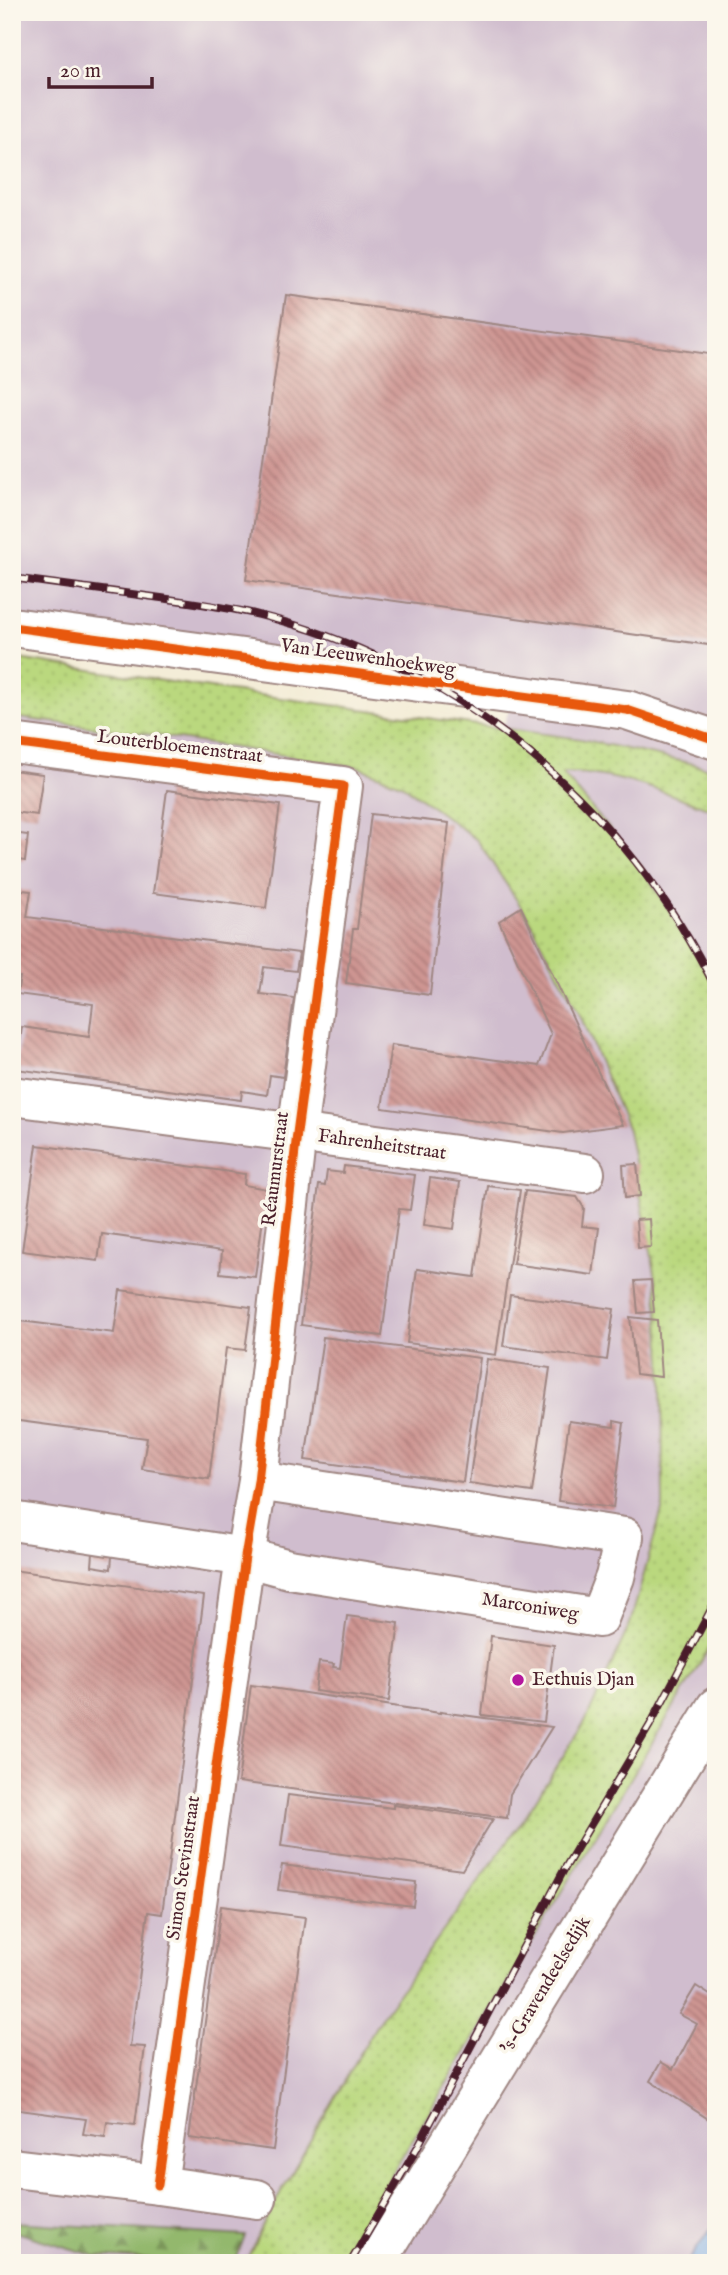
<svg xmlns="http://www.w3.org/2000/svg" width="728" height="2275" viewBox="0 0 728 2275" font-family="'IM FELL English',serif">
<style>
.industrial{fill:#d0bdce}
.grass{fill:url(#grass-dots);stroke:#827c54;stroke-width:2}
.forest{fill:url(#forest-firs);stroke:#6e6c4c;stroke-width:2}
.water{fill:#76a5e0;stroke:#606286;stroke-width:2}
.building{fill:url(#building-back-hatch)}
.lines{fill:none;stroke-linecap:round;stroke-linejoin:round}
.minor-casing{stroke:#9f8682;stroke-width:42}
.minor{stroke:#fff;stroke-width:38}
.rail-casing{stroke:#4a1f2b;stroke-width:8}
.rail{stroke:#fbf7ec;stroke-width:5;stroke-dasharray:16;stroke-linecap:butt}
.cycleway-casing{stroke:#fbf7ec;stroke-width:13}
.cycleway{stroke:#e8590c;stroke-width:9}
.poi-dot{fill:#b5179e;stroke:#fbf7ec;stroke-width:2.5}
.labels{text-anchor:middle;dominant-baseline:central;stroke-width:7;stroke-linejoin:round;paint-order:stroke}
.street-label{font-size:19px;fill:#4a1f2b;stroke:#fbf7ec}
.poi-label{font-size:19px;fill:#4a1f2b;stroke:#fbf7ec;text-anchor:start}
</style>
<defs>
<pattern id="grass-dots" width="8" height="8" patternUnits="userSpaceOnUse" patternTransform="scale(1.75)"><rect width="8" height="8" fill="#bad87e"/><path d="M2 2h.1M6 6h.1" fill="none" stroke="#a1b96d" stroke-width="1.8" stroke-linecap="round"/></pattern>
<pattern id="forest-firs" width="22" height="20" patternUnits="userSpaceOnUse" patternTransform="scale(1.75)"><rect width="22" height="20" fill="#93b86d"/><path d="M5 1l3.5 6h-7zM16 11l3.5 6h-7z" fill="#7a955a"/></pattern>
<pattern id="building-back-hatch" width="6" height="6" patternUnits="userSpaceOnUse" patternTransform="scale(1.75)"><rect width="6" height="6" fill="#ce9592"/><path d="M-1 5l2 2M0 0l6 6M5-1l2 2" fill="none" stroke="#a97977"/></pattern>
</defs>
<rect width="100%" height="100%" fill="#fbf7ec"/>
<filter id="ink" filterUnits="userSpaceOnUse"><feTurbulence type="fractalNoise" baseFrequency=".0143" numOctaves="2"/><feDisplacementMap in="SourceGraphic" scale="14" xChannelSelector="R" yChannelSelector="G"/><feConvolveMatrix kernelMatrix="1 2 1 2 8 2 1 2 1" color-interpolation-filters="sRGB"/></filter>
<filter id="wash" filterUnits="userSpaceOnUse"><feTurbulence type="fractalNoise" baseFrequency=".00686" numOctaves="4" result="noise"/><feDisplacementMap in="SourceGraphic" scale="28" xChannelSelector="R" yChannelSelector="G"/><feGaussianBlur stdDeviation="1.57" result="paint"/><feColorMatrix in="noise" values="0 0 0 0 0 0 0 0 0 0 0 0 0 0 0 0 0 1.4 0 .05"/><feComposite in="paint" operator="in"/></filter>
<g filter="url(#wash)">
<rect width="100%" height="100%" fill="#f4edd8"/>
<path class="industrial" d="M 12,12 L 716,12 L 716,2220 L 687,2263 L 12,2263 L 12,716 L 354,751 L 471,821 L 511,704 L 12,629 Z"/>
<path class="grass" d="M 12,658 L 230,691 L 581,739 L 694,764 L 716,771 L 716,811 C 667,793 614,771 562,773 L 641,866 L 716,983 L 716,1637 L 338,2263 L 245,2263 L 267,2217 L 380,2019 L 525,1817 L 587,1718 L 630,1624 L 663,1506 L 662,1359 L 656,1278 L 628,1130 L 580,1015 L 528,917 L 477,840 L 403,785 L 358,767 L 147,734 L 12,717 Z"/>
<path class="forest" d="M 12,2222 L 245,2236 L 235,2263 L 200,2263 L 96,2256 L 12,2231 Z"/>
<path class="water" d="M 716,2220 L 716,2263 L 687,2263 Z"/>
<g id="blocks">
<g class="building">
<path d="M 286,295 L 716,355 L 716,646 L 246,580 Z"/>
<path d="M 12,770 L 43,774 L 37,815 L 12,812 Z"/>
<path d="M 167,790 L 280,805 L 266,908 L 153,893 Z"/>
<path d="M 371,814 L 449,823 L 430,995 L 346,983 L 353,929 L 357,929 Z"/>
<path d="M 12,833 L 28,835 L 25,861 L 12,859 Z"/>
<path d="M 12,889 L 31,891 L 27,917 L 299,953 L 296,971 L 264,967 L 260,994 L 294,998 L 283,1077 L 270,1075 L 267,1095 L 242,1091 L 241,1100 L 16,1069 L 22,1027 L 89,1037 L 93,1004 L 17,994 L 20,977 L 12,976 Z"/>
<path d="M 521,907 L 623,1125 L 563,1133 L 382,1108 L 391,1045 L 539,1066 L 551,1034 L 499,921 Z"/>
<path d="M 37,1145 L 245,1174 L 244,1185 L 267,1189 L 255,1277 L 220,1273 L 222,1251 L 102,1234 L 98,1261 L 22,1251 Z"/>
<path d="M 637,1164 L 640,1196 L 625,1198 L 623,1165 Z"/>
<path d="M 344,1166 L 415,1175 L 410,1210 L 399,1209 L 382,1336 L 301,1325 L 319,1185 L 325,1186 L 327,1171 L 343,1173 Z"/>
<path d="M 430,1178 L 460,1182 L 454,1229 L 424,1225 Z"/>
<path d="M 488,1186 L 520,1190 L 496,1355 L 407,1343 L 417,1269 L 475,1277 Z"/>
<path d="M 525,1191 L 577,1197 L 584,1208 L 582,1226 L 599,1228 L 593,1275 L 513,1264 Z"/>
<path d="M 649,1219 L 651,1247 L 638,1248 L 636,1220 Z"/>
<path d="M 651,1280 L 654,1312 L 638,1313 L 635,1281 Z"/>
<path d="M 120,1290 L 251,1307 L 245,1350 L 226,1348 L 209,1479 L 142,1469 L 147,1438 L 12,1420 L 12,1320 L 114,1333 Z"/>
<path d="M 510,1295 L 614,1309 L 607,1360 L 503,1346 Z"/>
<path d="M 630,1317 L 657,1320 L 661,1377 L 636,1374 Z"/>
<path d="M 323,1337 L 480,1358 L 463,1482 L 305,1460 Z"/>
<path d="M 487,1359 L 550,1368 L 532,1492 L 469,1483 Z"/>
<path d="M 569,1421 L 614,1427 L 614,1421 L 624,1423 L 613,1508 L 558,1501 Z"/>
<path d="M 93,1553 L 112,1556 L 111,1569 L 92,1566 Z"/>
<path d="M 12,1570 L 204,1596 L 162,1914 L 148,1912 L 130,2046 L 145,2047 L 135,2125 L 107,2122 L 105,2137 L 83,2134 L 86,2119 L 12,2109 Z"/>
<path d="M 347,1616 L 399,1623 L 389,1701 L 315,1691 L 319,1662 L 334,1664 L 333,1667 L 340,1668 Z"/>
<path d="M 491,1636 L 554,1645 L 544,1722 L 482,1715 Z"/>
<path d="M 251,1685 L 440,1713 L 440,1712 L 552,1727 L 510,1794 L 507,1818 L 238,1782 Z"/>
<path d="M 288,1795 L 393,1808 L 393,1805 L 493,1819 L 462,1870 L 281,1846 Z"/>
<path d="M 282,1865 L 416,1882 L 413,1906 L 278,1890 Z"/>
<path d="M 221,1906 L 305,1917 L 273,2150 L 189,2138 Z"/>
<path d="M 696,1986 L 716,1999 L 716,2110 L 710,2120 L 650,2081 L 661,2062 L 673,2069 L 697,2024 L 679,2014 Z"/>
<path d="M 12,2251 L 31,2263 L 12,2263 Z"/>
</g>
</g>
</g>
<g filter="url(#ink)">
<use href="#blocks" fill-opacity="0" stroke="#9f8682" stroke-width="2"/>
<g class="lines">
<defs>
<g id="minor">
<path d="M 12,627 L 627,710 L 716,740"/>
<path d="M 12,743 L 343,786 L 297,1133 L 258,1481 L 245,1557 L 158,2185"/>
<path d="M 12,1096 L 297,1133 L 585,1173"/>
<path d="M 12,1521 L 245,1557 L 289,1569 L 599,1618 L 615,1577 L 624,1537 L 258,1481"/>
<path d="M 12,2168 L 158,2185 L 257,2199"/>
<path d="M 376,2263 L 716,1707"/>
</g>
</defs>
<use href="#minor" class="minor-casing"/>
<use href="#minor" class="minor"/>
<defs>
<g id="rail">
<path d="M 12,578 C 60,584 107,591 154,597 C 189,602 224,606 259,615 C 458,664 626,807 716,989"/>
<path d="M 350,2263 L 417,2148 L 565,1868 L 650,1725 L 716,1600"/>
</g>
</defs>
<use href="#rail" class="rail-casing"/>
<use href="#rail" class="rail"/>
<defs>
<g id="cycleway">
<path d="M 12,627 L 627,710 L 716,740"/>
<path d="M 12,743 L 343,786 L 297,1133 L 258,1481 L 245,1557 L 158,2185"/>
</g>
</defs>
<use href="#cycleway" class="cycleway-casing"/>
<use href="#cycleway" class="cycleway"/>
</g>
</g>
<circle class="poi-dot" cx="518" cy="1680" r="7"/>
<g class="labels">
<g class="street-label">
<text transform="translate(368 658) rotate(8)">Van Leeuwenhoekweg</text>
<text transform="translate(180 747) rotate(7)">Louterbloemenstraat</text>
<text transform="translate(382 1145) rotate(8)">Fahrenheitstraat</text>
<text transform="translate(276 1169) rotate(-83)">Réaumurstraat</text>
<text transform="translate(530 1607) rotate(9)">Marconiweg</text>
<text transform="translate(184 1868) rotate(-82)">Simon Stevinstraat</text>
<text transform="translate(546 1985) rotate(-59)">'s-Gravendeelsedijk</text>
</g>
<g class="poi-label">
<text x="532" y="1680">Eethuis Djan</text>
</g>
</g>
<rect width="728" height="2275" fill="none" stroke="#fbf7ec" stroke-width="42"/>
<path d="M49 77v10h103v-10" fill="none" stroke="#4a1f2b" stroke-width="3.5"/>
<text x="60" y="77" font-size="21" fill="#4a1f2b" stroke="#fbf7ec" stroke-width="5" paint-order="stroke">20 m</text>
</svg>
